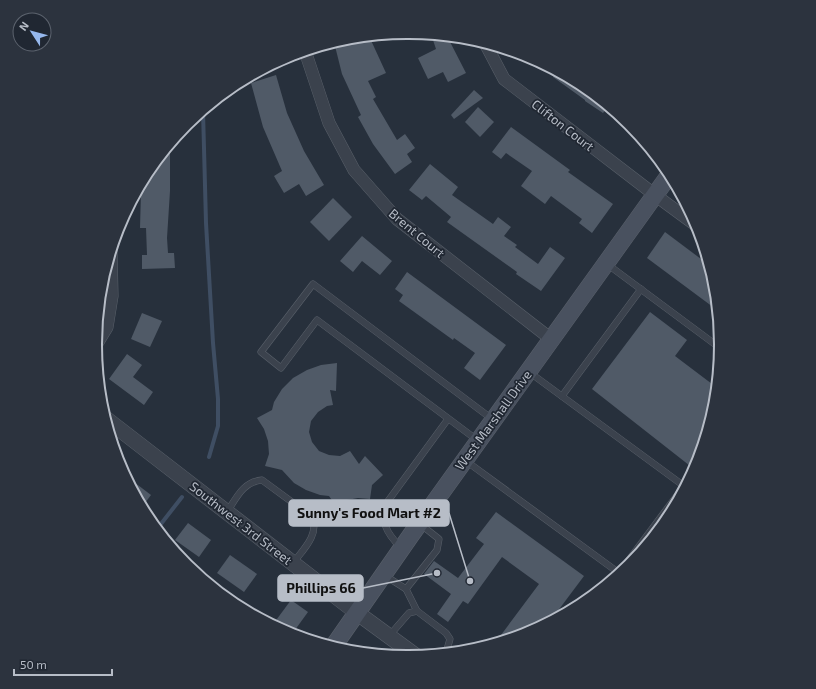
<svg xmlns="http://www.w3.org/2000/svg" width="816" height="689" viewBox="0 0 816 689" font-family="'Exo 2',sans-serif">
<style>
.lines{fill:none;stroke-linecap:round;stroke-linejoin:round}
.stream{stroke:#3f4e63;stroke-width:4}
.building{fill:#505a67}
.service-casing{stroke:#59606a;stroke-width:7}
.minor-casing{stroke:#59606a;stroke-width:13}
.tertiary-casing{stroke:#59606a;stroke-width:16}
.secondary-casing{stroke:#59606a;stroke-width:18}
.service{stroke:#3b424d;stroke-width:6}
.minor{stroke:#3b424d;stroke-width:12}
.tertiary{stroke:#3b424d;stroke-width:15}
.secondary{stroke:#49515f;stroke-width:17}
.labels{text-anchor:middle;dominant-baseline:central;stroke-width:3.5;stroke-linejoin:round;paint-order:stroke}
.street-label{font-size:13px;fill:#b7bdc7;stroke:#202732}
.rim{fill:none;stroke:#b7bdc7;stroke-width:2}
.leader{fill:none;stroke:#b7bdc7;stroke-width:1.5}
.callout-dot{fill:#b7bdc7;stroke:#202732;stroke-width:1.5}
.callout{fill:#b7bdc7;stroke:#b7bdc7;stroke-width:1.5}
.callout-label{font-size:14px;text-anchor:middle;font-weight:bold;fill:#111}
</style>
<rect width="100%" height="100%" fill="#27303c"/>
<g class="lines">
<g class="stream">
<path d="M 203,111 L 206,223 L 213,343 L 218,399 L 218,426 L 209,457"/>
<path d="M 157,529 L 182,497"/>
</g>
</g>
<g class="building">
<path d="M 431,34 L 447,36 L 466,73 L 448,82 L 443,72 L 428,79 L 418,58 L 436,49 Z"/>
<path d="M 369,36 L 386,73 L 368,81 L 376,97 L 373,99 L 397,140 L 405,134 L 415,148 L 407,154 L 412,162 L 395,174 L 373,144 L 358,117 L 361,115 L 342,74 L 334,42 L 347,38 Z"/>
<path d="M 556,71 L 582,85 L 608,107 L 603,113 L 585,101 L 585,100 L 553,77 Z"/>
<path d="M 276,75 L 287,113 L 304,151 L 324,185 L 306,196 L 299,184 L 284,193 L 274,176 L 282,171 L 263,127 L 251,83 Z"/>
<path d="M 474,90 L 483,98 L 454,119 L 451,115 Z"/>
<path d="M 478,107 L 494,122 L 480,137 L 465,122 Z"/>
<path d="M 511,127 L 570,170 L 568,172 L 613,204 L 592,233 L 579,223 L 582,219 L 551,196 L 545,204 L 521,186 L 532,171 L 506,153 L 501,159 L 492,152 Z"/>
<path d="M 170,145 L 170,191 L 167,238 L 168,253 L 174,253 L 175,268 L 142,269 L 142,255 L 147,255 L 146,228 L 140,228 L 141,191 L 137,191 L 148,171 Z"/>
<path d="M 430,164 L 458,187 L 452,195 L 493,224 L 498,217 L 511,227 L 504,236 L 517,245 L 515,247 L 538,264 L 550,247 L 565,258 L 541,291 L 516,274 L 517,272 L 447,222 L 451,217 L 426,196 L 422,200 L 409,190 Z"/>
<path d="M 333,198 L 352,217 L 329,241 L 310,222 Z"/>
<path d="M 665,232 L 709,265 L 715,284 L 717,310 L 647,258 Z"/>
<path d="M 362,236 L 392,261 L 380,275 L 362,261 L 353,272 L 340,261 Z"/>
<path d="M 407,272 L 506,345 L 480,380 L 464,368 L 475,353 L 454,338 L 453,340 L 399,301 L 403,295 L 395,289 Z"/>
<path d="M 650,312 L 687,340 L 675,356 L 716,387 L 714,406 L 694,469 L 592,389 Z"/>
<path d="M 142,313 L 162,321 L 150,347 L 131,339 Z"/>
<path d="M 127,354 L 142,365 L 133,377 L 153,392 L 144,405 L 109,379 Z"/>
<path d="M 337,363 L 336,391 L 330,390 L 333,405 L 327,406 L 318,412 L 311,421 L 309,432 L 312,442 L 319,451 L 329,455 L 340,456 L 350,451 L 359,464 L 365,456 L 383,475 L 372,485 L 370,499 L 358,498 L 347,500 L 336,506 L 329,496 L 320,495 L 306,490 L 294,483 L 282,470 L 265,466 L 269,454 L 268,441 L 264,429 L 257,418 L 272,410 L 274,402 L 282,389 L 293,378 L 307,370 L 321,365 Z"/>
<path d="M 126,476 L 151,495 L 142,507 Z"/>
<path d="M 496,512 L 584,576 L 551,620 L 527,633 L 495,643 L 539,584 L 502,557 L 468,604 L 463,601 L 448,622 L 437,614 L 451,594 L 424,574 L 434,561 L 458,578 L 484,544 L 476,538 Z"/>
<path d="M 188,523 L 211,540 L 199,557 L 175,540 Z"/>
<path d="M 230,555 L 257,574 L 244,592 L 217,573 Z"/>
<path d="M 291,600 L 308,612 L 292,634 L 288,633 L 274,623 Z"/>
</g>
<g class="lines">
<defs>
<g id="service">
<path d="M 607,264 L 720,348"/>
<path d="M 529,372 L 684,486 L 619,573"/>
<path d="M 562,396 L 641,289"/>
<path d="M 477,440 L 317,320 L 281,368 L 261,352 L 313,284 L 492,419"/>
<path d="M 466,461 L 619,573"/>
<path d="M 227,512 C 237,497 243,482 262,480 L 311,516 C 321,533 303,550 293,563"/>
<path d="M 401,548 C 385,531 381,524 388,501 L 448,419"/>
<path d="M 384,575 L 406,589 L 417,611"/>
<path d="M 406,589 L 437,550 L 439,539 L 420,524"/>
<path d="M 389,636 L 409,613 L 417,611 L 446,633 L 450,639 L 446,653"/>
</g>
<g id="minor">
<path d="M 485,43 L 504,79 L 655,195 L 697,226"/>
<path d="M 305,51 L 329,123 L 354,170 L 397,219 L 551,339"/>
<path d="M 96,345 L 107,327 L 112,296 L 111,252"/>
</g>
<path id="tertiary" d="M 105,418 L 356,612 L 416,656"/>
<path id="secondary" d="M 333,647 L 411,535 L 670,174"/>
</defs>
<use href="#service" class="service-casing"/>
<use href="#minor" class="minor-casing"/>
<use href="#tertiary" class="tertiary-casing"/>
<use href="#secondary" class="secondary-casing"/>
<use href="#service" class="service"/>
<use href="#minor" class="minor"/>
<use href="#tertiary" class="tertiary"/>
<use href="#secondary" class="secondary"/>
</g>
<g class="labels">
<g class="street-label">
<text transform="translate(563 125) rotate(38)">Clifton Court</text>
<text transform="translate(417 233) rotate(40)">Brent Court</text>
<text transform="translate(493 420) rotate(-54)">West Marshall Drive</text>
<text transform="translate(241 523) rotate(38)">Southwest 3rd Street</text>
</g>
</g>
<path d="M0 0H816V689H0ZM407 39H409A305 305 0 0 1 714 344V345A305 305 0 0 1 409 650H407A305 305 0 0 1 102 345V344A305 305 0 0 1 407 39Z" fill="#2c333e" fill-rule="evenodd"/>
<path class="rim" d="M407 39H409A305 305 0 0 1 714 344V345A305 305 0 0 1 409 650H407A305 305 0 0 1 102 345V344A305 305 0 0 1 407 39Z"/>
<path class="leader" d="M470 581L449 513M437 573L363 588"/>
<g class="callout-dot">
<circle cx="470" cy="581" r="4"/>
<circle cx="437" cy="573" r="4"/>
</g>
<g class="callout">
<rect x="289" y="500" width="160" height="26" rx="4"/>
<rect x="278" y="575" width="85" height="26" rx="4"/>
</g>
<g class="callout-label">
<text x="369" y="518">Sunny's Food Mart #2</text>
<text x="321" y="593">Phillips 66</text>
</g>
<g transform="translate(32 32) rotate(306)"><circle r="19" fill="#202732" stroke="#5c636e"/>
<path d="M0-3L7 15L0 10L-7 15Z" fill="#96b8ed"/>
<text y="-6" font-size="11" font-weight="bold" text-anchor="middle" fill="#b7bdc7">N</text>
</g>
<path d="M14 669v6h98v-6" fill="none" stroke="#b7bdc7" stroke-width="2"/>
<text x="20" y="669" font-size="12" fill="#b7bdc7" stroke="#202732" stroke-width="3" paint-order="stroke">50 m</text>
</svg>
